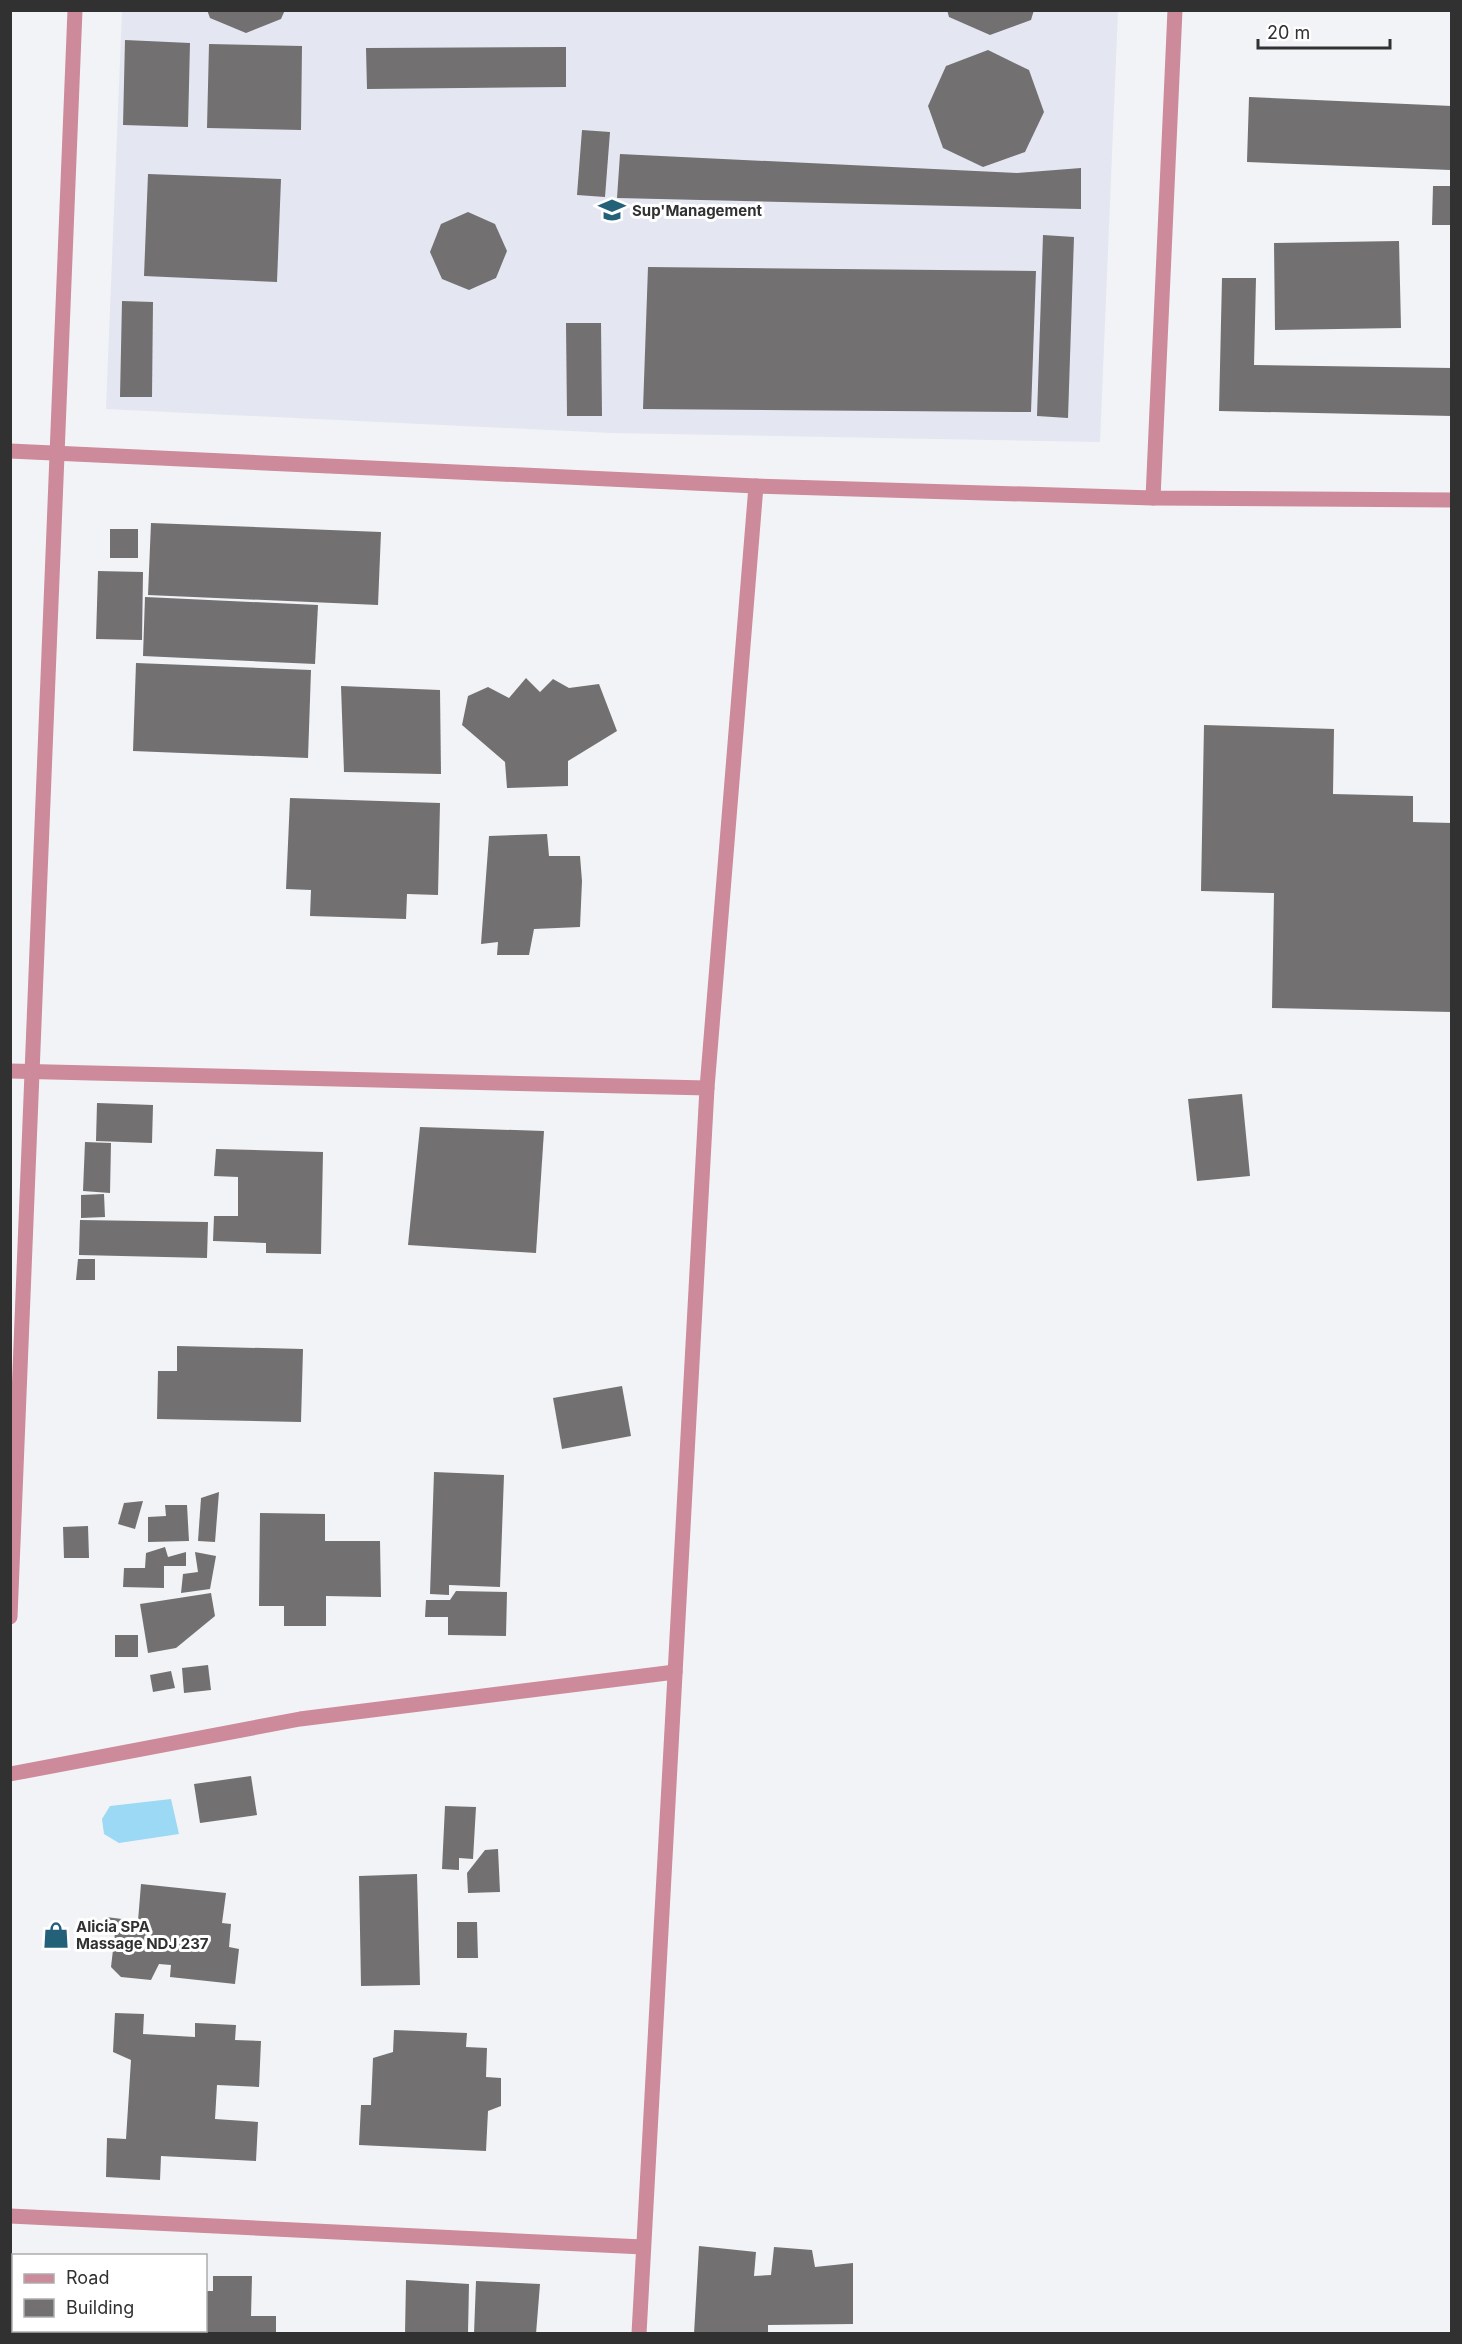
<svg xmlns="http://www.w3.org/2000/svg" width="1462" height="2344" viewBox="0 0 1462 2344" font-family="Inter,sans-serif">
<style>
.built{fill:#e4e7f1}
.water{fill:#9bd9f4}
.building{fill:#727071}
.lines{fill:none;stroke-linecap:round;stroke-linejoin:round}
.minor{stroke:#cc8a9a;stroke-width:15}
.labels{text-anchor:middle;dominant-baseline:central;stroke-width:6;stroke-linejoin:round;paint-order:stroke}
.poi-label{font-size:15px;font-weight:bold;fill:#313132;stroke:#fff;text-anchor:start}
</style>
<rect width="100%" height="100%" fill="#f2f3f6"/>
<path class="built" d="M 122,11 L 1118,11 L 1100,442 L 611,433 L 106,409 Z"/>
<path class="water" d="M 171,1799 L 179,1834 L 119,1843 L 104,1834 L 102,1819 L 110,1806 Z"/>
<g class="building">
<path d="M 207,10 L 285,10 L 281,19 L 246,33 L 210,18 Z"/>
<path d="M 947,10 L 1034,10 L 1031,20 L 990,35 L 949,17 Z"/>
<path d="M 125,40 L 190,43 L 188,127 L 123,125 Z"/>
<path d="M 209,44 L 302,46 L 301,130 L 207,128 Z"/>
<path d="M 566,47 L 566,87 L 367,89 L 366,48 Z"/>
<path d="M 988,50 L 1029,70 L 1044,112 L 1025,152 L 983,167 L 943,148 L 928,106 L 946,66 Z"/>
<path d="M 1249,97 L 1452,106 L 1450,170 L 1247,162 Z"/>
<path d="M 582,130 L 610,132 L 605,197 L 577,195 Z"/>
<path d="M 620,154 L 1017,173 L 1081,168 L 1081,209 L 617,198 Z"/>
<path d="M 148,174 L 281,179 L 277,282 L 144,276 Z"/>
<path d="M 1433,186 L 1452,186 L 1452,225 L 1432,225 Z"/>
<path d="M 468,212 L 495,224 L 507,251 L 496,278 L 469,290 L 442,279 L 430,252 L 441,224 Z"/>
<path d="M 1043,235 L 1074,237 L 1068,418 L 1037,416 Z"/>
<path d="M 1399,241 L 1401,328 L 1275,330 L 1274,243 Z"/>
<path d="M 648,267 L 1036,271 L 1031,412 L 643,409 Z"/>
<path d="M 1222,278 L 1256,278 L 1254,365 L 1452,368 L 1452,416 L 1219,411 Z"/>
<path d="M 122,301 L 153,302 L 152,397 L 120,397 Z"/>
<path d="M 566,323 L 601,323 L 602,416 L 567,416 Z"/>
<path d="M 151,523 L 381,532 L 378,605 L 148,595 Z"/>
<rect x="110" y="529" width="28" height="29"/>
<path d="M 98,571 L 143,572 L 142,640 L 96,639 Z"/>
<path d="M 145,597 L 318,605 L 315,664 L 143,656 Z"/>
<path d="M 136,663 L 311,670 L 308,758 L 133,751 Z"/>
<path d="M 526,678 L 540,692 L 553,679 L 569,688 L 599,684 L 617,731 L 568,761 L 568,786 L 507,788 L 505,762 L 462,725 L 468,696 L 488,687 L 509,698 Z"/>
<path d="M 341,686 L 440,690 L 441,774 L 344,772 Z"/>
<path d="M 1204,725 L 1334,729 L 1333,794 L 1413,796 L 1413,822 L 1452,823 L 1452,1012 L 1272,1008 L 1274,893 L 1201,891 Z"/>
<path d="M 290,798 L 440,803 L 438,895 L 407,894 L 406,919 L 310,916 L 311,890 L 286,889 Z"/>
<path d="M 547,834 L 549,856 L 580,856 L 582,881 L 580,927 L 534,929 L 529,955 L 497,955 L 498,942 L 481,944 L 489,836 Z"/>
<path d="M 1242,1094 L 1250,1176 L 1197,1181 L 1188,1099 Z"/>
<path d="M 97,1103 L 153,1105 L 152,1143 L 96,1141 Z"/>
<path d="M 420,1127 L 544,1131 L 536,1253 L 408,1245 Z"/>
<path d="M 85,1142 L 111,1143 L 110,1193 L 83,1191 Z"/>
<path d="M 216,1149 L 323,1152 L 321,1254 L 266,1253 L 266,1243 L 213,1241 L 214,1216 L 238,1216 L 238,1177 L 214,1176 Z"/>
<path d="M 104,1194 L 105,1217 L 81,1218 L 81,1195 Z"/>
<path d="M 80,1220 L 208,1222 L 207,1258 L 79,1255 Z"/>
<path d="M 78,1259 L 95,1259 L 95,1280 L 76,1280 Z"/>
<path d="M 177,1346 L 303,1349 L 301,1422 L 157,1419 L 158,1371 L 177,1371 Z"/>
<path d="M 622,1386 L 631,1436 L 562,1449 L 553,1398 Z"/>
<path d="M 434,1472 L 504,1475 L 500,1587 L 449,1585 L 449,1595 L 430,1594 Z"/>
<path d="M 219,1492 L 215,1542 L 198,1541 L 201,1498 Z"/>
<path d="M 143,1501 L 135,1529 L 118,1524 L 124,1503 Z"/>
<path d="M 165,1505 L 187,1505 L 189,1541 L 148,1542 L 148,1517 L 166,1516 Z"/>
<path d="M 260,1513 L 325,1514 L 325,1541 L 380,1541 L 381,1597 L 326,1596 L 326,1626 L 284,1626 L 284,1606 L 259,1606 Z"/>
<path d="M 88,1526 L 89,1558 L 64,1558 L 63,1527 Z"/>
<path d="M 165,1547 L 168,1557 L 186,1552 L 186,1566 L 164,1566 L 164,1588 L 123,1587 L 124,1568 L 145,1568 L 146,1553 Z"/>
<path d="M 195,1552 L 216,1556 L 210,1589 L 181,1593 L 183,1574 L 198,1572 Z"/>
<path d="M 456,1591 L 507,1592 L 506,1636 L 448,1635 L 448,1617 L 425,1617 L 426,1600 L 450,1600 Z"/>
<path d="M 211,1593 L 215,1616 L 176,1648 L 148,1653 L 140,1604 Z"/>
<rect x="115" y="1635" width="23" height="22"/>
<path d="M 208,1665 L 211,1690 L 184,1693 L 182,1668 Z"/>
<path d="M 171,1671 L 175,1688 L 153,1692 L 150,1675 Z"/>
<path d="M 251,1776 L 257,1815 L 200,1823 L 194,1784 Z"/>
<path d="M 445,1806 L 476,1807 L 473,1859 L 459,1858 L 459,1870 L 442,1869 Z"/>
<path d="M 498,1849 L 500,1892 L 468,1893 L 467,1873 L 485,1850 Z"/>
<path d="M 417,1874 L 420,1985 L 361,1986 L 359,1876 Z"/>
<path d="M 141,1884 L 226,1893 L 222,1923 L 231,1924 L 229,1947 L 239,1949 L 235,1984 L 170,1977 L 171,1965 L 159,1964 L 151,1980 L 121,1977 L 111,1967 L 115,1933 L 105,1930 L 106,1917 L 138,1921 Z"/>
<path d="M 457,1922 L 477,1922 L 478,1958 L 457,1958 Z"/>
<path d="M 115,2013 L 144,2014 L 143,2034 L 195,2037 L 195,2023 L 236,2025 L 235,2040 L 261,2041 L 259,2087 L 217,2085 L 215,2119 L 258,2122 L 256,2161 L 161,2156 L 160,2180 L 106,2177 L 107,2138 L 126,2139 L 131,2060 L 113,2052 Z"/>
<path d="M 394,2030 L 467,2033 L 466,2047 L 487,2048 L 486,2077 L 501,2078 L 501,2106 L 488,2111 L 486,2151 L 359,2145 L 361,2105 L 371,2105 L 373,2058 L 393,2052 Z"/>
<path d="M 699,2246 L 756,2252 L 754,2276 L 771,2275 L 774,2247 L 812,2250 L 815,2267 L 853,2263 L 853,2324 L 768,2325 L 768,2334 L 694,2334 Z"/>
<path d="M 213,2276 L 252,2276 L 251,2316 L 276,2316 L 276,2334 L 44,2334 L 44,2330 L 206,2330 L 206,2291 L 213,2291 Z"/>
<path d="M 406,2280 L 469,2284 L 468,2334 L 405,2334 Z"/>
<path d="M 476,2281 L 540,2284 L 536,2334 L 474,2334 Z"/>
</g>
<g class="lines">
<g class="minor">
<path d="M 10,451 L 756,486 L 1153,498 L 1452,500"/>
<path d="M 1153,498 L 1175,10"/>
<path d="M 10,1071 L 707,1088"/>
<path d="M 10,1617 L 75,10"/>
<path d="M 10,1774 L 300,1719 L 675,1672"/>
<path d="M 10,2216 L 643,2247"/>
<path d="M 639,2334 L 707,1088 L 756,486"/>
</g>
</g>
<defs>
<symbol id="university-bare" viewBox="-9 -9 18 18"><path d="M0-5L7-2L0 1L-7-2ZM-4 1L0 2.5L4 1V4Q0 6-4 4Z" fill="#236178" stroke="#fff" stroke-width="2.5" paint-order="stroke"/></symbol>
<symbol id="shop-bare" viewBox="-9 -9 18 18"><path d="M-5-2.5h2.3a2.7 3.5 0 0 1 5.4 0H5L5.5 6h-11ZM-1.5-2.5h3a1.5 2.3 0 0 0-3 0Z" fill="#236178" stroke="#fff" stroke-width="2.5" paint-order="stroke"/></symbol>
</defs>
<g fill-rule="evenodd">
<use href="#university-bare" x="593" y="191" width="38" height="38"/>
<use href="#shop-bare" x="37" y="1916" width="38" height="38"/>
</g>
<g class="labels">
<g class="poi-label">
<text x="632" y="210">Sup'Management</text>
<text x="76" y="1926">Alicia SPA<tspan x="76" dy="17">Massage NDJ 237</tspan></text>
</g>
</g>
<rect width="1462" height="2344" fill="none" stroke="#313132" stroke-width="24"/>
<rect x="12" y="2254" width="195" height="78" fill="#ffffff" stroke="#adadad" stroke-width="1.5"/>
<rect x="24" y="2274" width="30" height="9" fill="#cc8a9a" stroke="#adadad" stroke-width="1.5"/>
<text x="66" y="2284" font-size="18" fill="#313132">Road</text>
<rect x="24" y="2299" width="30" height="18" fill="#727071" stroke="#adadad" stroke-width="1.5"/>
<text x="66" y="2314" font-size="18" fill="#313132">Building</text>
<path d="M1258 39v9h132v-9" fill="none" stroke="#313132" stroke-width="3"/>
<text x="1267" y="39" font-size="18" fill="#313132" stroke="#ffffff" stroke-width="4.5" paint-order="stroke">20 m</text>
</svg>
